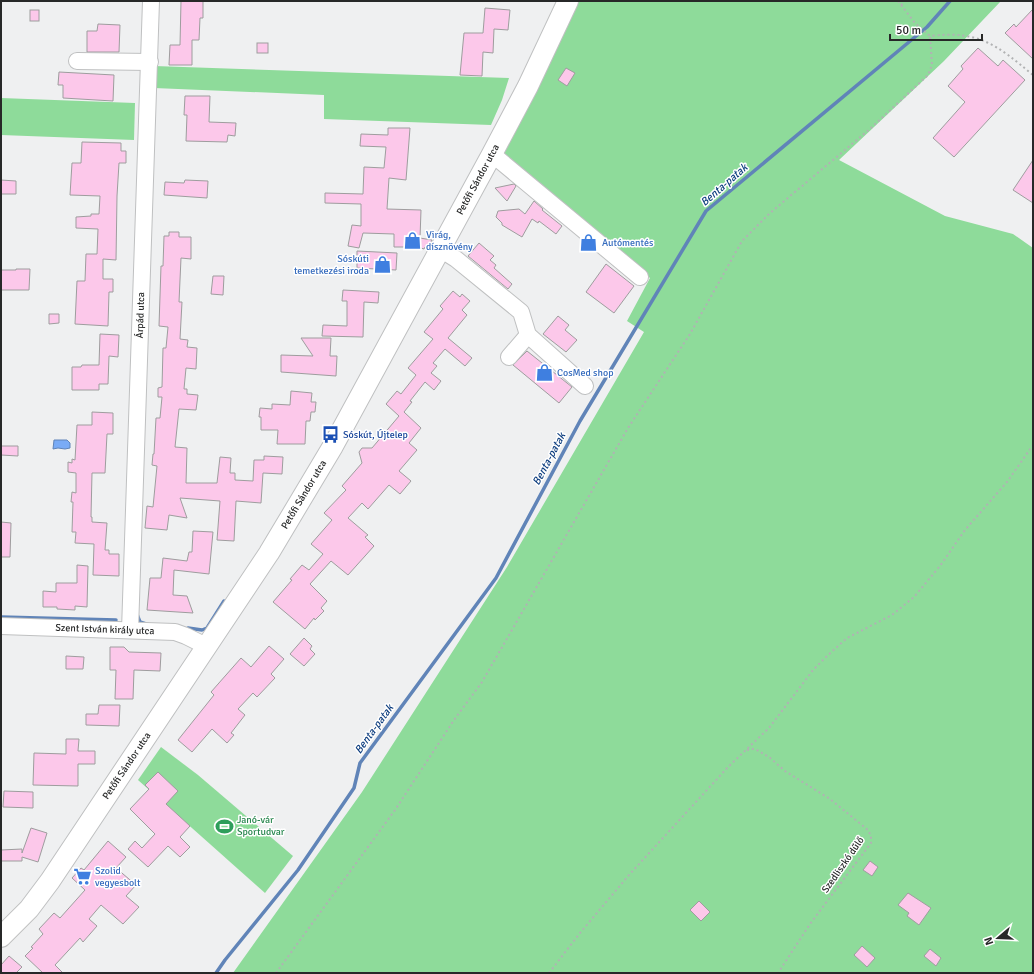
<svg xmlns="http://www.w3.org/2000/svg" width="1034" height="974" viewBox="0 0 1034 974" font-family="Signika,sans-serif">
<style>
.green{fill:#8edb9a}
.water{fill:#79abf6;stroke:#6084b8}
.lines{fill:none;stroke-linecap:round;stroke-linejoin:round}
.stream{stroke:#6084b8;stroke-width:3.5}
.building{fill:#fcc8ea;stroke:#9e9d9e}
.minor-casing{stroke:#bfc0c1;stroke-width:18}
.major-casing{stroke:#bfc0c1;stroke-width:22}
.path{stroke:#b1b2b3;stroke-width:2;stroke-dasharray:2 3;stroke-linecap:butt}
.minor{stroke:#fff;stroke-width:16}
.major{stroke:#fff;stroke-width:20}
.labels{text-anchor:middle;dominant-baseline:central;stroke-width:3;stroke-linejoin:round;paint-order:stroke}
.street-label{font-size:10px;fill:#272828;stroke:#fff}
.shop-label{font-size:10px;fill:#366cbe;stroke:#fff;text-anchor:start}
.transit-label{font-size:10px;fill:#164399;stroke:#fff;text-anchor:start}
.leisure-label{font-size:10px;fill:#27864d;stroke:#fff;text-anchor:start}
.water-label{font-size:11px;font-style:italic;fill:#0e3e7f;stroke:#fff}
</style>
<rect width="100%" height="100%" fill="#eff0f1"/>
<g class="green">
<path d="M 568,1 L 1001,1 L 944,61 L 839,160 L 945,216 L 1013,234 L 1033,248 L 1033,973 L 233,973 L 362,792 L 507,567 L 644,332 L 627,321 L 650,278 L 495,150 Z"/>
<path d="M 154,66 L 509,78 L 502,100 L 491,125 L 324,119 L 324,95 L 154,88 Z"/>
<path d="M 1,98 L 135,103 L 134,140 L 1,135 Z"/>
<path d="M 161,747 L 198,775 L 293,856 L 265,893 L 138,780 Z"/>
</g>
<path class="water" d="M 54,440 L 67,440 L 70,443 L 70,448 L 65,449 L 58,448 L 53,449 Z"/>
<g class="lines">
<g class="stream">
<path d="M 137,614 L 140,622 L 146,624"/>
<path d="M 1,617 L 116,620"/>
<path d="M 188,628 L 202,630 L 207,628 L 224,601"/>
<path d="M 216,973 L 225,960 L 298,870 L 354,788 L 360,763 L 496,578 L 580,421 L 706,211 L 927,27 L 950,1"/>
</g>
</g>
<g class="building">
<path d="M 181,1 L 203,1 L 203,18 L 200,18 L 199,40 L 192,40 L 192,65 L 169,65 L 170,45 L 180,45 Z"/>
<path d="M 485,8 L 510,10 L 508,30 L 494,29 L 493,53 L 483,52 L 482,76 L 460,75 L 464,33 L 483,33 Z"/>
<path d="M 1033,9 L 1033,59 L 1005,33 L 1014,24 L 1016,27 Z"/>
<rect x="30" y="10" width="9" height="11"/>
<path d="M 98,24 L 120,25 L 119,52 L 87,52 L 87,31 L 97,31 Z"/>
<rect x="257" y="43" width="11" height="10"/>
<path d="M 978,48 L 998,66 L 1003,60 L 1025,80 L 954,157 L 933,138 L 965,102 L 948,86 L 963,69 L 961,66 Z"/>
<path d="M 566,68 L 575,73 L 567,86 L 558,80 Z"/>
<path d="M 59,72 L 114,75 L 113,101 L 63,98 L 63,85 L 58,85 Z"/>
<path d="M 185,96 L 210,96 L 209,122 L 236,123 L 235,136 L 228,135 L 227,142 L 186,141 L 187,115 L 184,115 Z"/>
<path d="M 388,128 L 410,128 L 406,180 L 389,178 L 387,209 L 421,210 L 420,238 L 432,240 L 428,247 L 425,247 L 424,249 L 418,247 L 394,247 L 394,234 L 363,233 L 359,248 L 348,246 L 352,225 L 361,226 L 361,204 L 325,203 L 325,193 L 363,194 L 364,167 L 384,168 L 386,147 L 360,146 L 361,134 L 388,135 Z"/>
<path d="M 82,142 L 121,143 L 121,151 L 126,151 L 126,163 L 119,163 L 117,196 L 116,260 L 103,259 L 103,279 L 113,279 L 113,292 L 109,292 L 108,326 L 75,324 L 77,281 L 85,281 L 86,254 L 97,254 L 98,229 L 76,228 L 76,217 L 91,216 L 91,214 L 99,214 L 100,196 L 70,195 L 72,163 L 81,163 Z"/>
<path d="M 1033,160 L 1033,203 L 1013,190 Z"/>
<path d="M 1,180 L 16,181 L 16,194 L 1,194 Z"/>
<path d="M 185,180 L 208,181 L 207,198 L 164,195 L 165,182 L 184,183 Z"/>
<path d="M 514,184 L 516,186 L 507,201 L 495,188 Z"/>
<path d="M 534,201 L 543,209 L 542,210 L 562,226 L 556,234 L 539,221 L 538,223 L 532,219 L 522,237 L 502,225 L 502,223 L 496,217 L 498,211 L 519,209 L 525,214 Z"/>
<path d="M 169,232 L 179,232 L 179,237 L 191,237 L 191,259 L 181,258 L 179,302 L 182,302 L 180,339 L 188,340 L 187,347 L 197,348 L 196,369 L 186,368 L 184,389 L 187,389 L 187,394 L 198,395 L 196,410 L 179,409 L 175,447 L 187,448 L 186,483 L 217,483 L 220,457 L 231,458 L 230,473 L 235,473 L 235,480 L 253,481 L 254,460 L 264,460 L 264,456 L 283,457 L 282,474 L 263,473 L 261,503 L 236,501 L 234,541 L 217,540 L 220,501 L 180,498 L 187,518 L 169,515 L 167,530 L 145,528 L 147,506 L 153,507 L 157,466 L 152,465 L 153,454 L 154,454 L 156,418 L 160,418 L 162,397 L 158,397 L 158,388 L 162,387 L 163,348 L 166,348 L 168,327 L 159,326 L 161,266 L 163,266 L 164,236 L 169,236 Z"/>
<path d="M 479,243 L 494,256 L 490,260 L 496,265 L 494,268 L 512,284 L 508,289 L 468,256 Z"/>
<path d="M 357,251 L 397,253 L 396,270 L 357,268 Z"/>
<path d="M 606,264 L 634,286 L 614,313 L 586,292 Z"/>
<path d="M 16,269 L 30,269 L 29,290 L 1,290 L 1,270 L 16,270 Z"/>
<path d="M 213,276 L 224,276 L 223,295 L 211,294 Z"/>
<path d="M 343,290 L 379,292 L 378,303 L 364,302 L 363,337 L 322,336 L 323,325 L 347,326 L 347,301 L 342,301 Z"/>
<path d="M 453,291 L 460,297 L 462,294 L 470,301 L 462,310 L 467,315 L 448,338 L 472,358 L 465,366 L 445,349 L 433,363 L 437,366 L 431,373 L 441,381 L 434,390 L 425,382 L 410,401 L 412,402 L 404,412 L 421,428 L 409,443 L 417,450 L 399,471 L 411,481 L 400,494 L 389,485 L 368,509 L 362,503 L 348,518 L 368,535 L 365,537 L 374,546 L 348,575 L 331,561 L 310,584 L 327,601 L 321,608 L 324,611 L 315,620 L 314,618 L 305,629 L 273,602 L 292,580 L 290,579 L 302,565 L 309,570 L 323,554 L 311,544 L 332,520 L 324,513 L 346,490 L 342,486 L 362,463 L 359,452 L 362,448 L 372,448 L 399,416 L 386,404 L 397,391 L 401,394 L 416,375 L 408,368 L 433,339 L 424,332 L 443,309 L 440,306 Z"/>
<path d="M 49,314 L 59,314 L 59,323 L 49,324 Z"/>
<path d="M 558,316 L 569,325 L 565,330 L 577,340 L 566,352 L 543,334 Z"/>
<path d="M 100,334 L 119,335 L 118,357 L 109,356 L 108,384 L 99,384 L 99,390 L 72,390 L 72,367 L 81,367 L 82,365 L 99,365 Z"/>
<path d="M 301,338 L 331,338 L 330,356 L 337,356 L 336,376 L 281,372 L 281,355 L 313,356 Z"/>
<path d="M 527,351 L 572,387 L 559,403 L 513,365 Z"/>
<path d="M 291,391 L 312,393 L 311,402 L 316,402 L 315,412 L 311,412 L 310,421 L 306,421 L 305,444 L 277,444 L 278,430 L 261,430 L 261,417 L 259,417 L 260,408 L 272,409 L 272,404 L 290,405 Z"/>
<path d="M 92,412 L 113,413 L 113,434 L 107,434 L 105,473 L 92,473 L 91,517 L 92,517 L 92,522 L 107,523 L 105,550 L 109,550 L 109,554 L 119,554 L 119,576 L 93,575 L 94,544 L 75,543 L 76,532 L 72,532 L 73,502 L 71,502 L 72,492 L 76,493 L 76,473 L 68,472 L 68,462 L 72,463 L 72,459 L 75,460 L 77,425 L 92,425 Z"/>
<path d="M 1,446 L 18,446 L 18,456 L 1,455 Z"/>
<path d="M 1,522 L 11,523 L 10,557 L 1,557 Z"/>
<path d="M 193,531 L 213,532 L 209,574 L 174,570 L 173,595 L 187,596 L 193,613 L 147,610 L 150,578 L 161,578 L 163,558 L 187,561 L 189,552 L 192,552 Z"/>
<path d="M 77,565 L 88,566 L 87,607 L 75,606 L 75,610 L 57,609 L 57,607 L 43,607 L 43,591 L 56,592 L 56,583 L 77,583 Z"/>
<path d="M 304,638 L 312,646 L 310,649 L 315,654 L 304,666 L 290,654 Z"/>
<path d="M 269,646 L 284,659 L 271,674 L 275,678 L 257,697 L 253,693 L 238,709 L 245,715 L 231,733 L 234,735 L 227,743 L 212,729 L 192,752 L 178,740 L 214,695 L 211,692 L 241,658 L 251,667 Z"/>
<path d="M 110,647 L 124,647 L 129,652 L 161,653 L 160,671 L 134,670 L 133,699 L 115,699 L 116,670 L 110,670 Z"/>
<path d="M 66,656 L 84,657 L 83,669 L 66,669 Z"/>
<path d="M 99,705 L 120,705 L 119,726 L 86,725 L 86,714 L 98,714 Z"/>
<path d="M 66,739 L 79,739 L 78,751 L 95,751 L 95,764 L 78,764 L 78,786 L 33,785 L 34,753 L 66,754 Z"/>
<path d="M 158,772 L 178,791 L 166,804 L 190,826 L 180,837 L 190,847 L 180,857 L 168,846 L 148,867 L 128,849 L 135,841 L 142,848 L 155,834 L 130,809 L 149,789 L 145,785 Z"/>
<path d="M 4,791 L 33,792 L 33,808 L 3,807 Z"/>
<path d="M 31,828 L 47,833 L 38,862 L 22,857 L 22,861 L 1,861 L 1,850 L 22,849 L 22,853 Z"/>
<path d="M 108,841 L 126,857 L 116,868 L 136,885 L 126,896 L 139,907 L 123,924 L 101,905 L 89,919 L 97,926 L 83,942 L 80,938 L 55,965 L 63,973 L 43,973 L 25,956 L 33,948 L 31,947 L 43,934 L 39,929 L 54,913 L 60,918 L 85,890 L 72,878 L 81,868 L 84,870 Z"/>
<path d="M 870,861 L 878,867 L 872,876 L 863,870 Z"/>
<path d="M 908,893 L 931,908 L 919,925 L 907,916 L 909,913 L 898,905 Z"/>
<path d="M 699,901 L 710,912 L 701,921 L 690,910 Z"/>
<path d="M 862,946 L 875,958 L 867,967 L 854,955 Z"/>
<path d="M 930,949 L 941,958 L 936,966 L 924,956 Z"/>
<path d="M 9,956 L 22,967 L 16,973 L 1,973 L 1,965 Z"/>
</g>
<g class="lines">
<defs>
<g id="minor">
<path d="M 77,61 L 150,62"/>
<path d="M 492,154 L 640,277"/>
<path d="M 440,249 L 456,259 L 521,312 L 528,335 L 585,386"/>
<path d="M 509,357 L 528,335"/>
<path id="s1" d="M 1,626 L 175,632 L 186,636 L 206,646"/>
<path id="s2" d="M 130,630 L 151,1"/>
</g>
<g id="major">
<path id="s3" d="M 1,937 L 29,909 L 50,881 L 269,553 L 333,446 L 492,154 L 528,86 L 568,1"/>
</g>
</defs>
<use href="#minor" class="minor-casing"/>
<use href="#major" class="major-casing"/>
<g class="path">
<path d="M 898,1 L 915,23 L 930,36 C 979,30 997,45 1033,75"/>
<path d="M 901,5 L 905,1"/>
<path d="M 747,750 L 751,749 L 755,749 L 769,757 L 785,771 L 830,799 L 868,830 L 871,836 L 871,843 L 810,924 L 778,973"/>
<path d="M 276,973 L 395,810 L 454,720 L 482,682 L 628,428 L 690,334 L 742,241 L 770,213 L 871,128 L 928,75 L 932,65 L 930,36"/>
<path d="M 549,973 L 580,933 L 629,875 L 728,767 L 769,728 L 813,670 L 827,656 L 847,638 L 892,615 L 914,597 L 940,566 L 965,530 L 1007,482 L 1033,445"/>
</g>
<use href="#minor" class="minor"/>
<use href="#major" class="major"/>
</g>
<defs>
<symbol id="shop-bare" viewBox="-9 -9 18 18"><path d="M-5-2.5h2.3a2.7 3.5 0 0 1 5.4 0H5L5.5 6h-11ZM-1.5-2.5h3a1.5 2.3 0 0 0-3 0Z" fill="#3f7fe0" stroke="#fff" stroke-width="2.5" paint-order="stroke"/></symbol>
<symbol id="bus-bare" viewBox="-9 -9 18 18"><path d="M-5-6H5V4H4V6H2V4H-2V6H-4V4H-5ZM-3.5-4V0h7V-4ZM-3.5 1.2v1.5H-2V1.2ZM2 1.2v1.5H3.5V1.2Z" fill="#1a4fb4" stroke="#fff" stroke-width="2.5" paint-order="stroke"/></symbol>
<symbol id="stadium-bare" viewBox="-9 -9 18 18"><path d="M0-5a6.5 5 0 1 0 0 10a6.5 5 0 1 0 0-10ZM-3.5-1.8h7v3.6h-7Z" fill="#2e9e5b" stroke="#fff" stroke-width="2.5" paint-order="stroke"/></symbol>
<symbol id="supermarket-bare" viewBox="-9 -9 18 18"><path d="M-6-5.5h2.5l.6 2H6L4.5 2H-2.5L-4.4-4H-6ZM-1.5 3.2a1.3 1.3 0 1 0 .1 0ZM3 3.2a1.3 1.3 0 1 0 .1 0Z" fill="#3f7fe0" stroke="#fff" stroke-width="2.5" paint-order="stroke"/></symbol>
</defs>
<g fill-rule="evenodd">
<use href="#shop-bare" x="400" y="228" width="25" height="25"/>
<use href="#shop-bare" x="576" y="230" width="25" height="25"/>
<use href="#shop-bare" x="370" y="252" width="25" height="25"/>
<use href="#shop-bare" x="532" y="360" width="25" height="25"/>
<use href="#bus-bare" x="318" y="422" width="25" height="25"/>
<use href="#stadium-bare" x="212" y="814" width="25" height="25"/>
<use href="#supermarket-bare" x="70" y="864" width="25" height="25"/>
</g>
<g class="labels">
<g class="street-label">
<text stroke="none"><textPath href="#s3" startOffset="897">Petőfi Sándor utca</textPath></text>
<text stroke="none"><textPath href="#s2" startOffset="315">Árpád utca</textPath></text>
<text stroke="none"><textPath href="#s3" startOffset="537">Petőfi Sándor utca</textPath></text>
<text stroke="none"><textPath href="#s1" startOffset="104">Szent István király utca</textPath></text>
<text stroke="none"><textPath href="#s3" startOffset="213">Petőfi Sándor utca</textPath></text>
<text transform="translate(843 865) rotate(-55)">Szedliszkó dűlő</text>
</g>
<g class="shop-label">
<text x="426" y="235">Virág,<tspan x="426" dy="12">dísznövény</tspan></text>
<text x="602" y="243">Autómentés</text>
<text x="369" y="259" text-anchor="end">Sóskúti<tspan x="369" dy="12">temetkezési iroda</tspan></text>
<text x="557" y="373">CosMed shop</text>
<text x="95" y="871">Szolid<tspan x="95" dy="12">vegyesbolt</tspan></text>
</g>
<g class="transit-label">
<text x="343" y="435">Sóskút, Újtelep</text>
</g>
<g class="leisure-label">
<text x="237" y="820">Janó-vár<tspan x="237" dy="12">Sportudvar</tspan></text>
</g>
<g class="water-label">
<text transform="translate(724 185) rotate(-41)">Benta-patak</text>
<text transform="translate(549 459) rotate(-62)">Benta-patak</text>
<text transform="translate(374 729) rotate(-54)">Benta-patak</text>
</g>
</g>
<rect width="1034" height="974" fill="none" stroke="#272828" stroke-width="4"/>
<g transform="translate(998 938) rotate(251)" stroke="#ffffff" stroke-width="3" paint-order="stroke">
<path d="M0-3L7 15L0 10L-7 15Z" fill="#272828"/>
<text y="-6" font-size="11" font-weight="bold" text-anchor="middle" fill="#272828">N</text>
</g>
<path d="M890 34v6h92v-6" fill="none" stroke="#272828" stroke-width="2"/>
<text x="896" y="34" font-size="12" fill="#272828" stroke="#ffffff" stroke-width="3" paint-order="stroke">50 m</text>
</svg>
